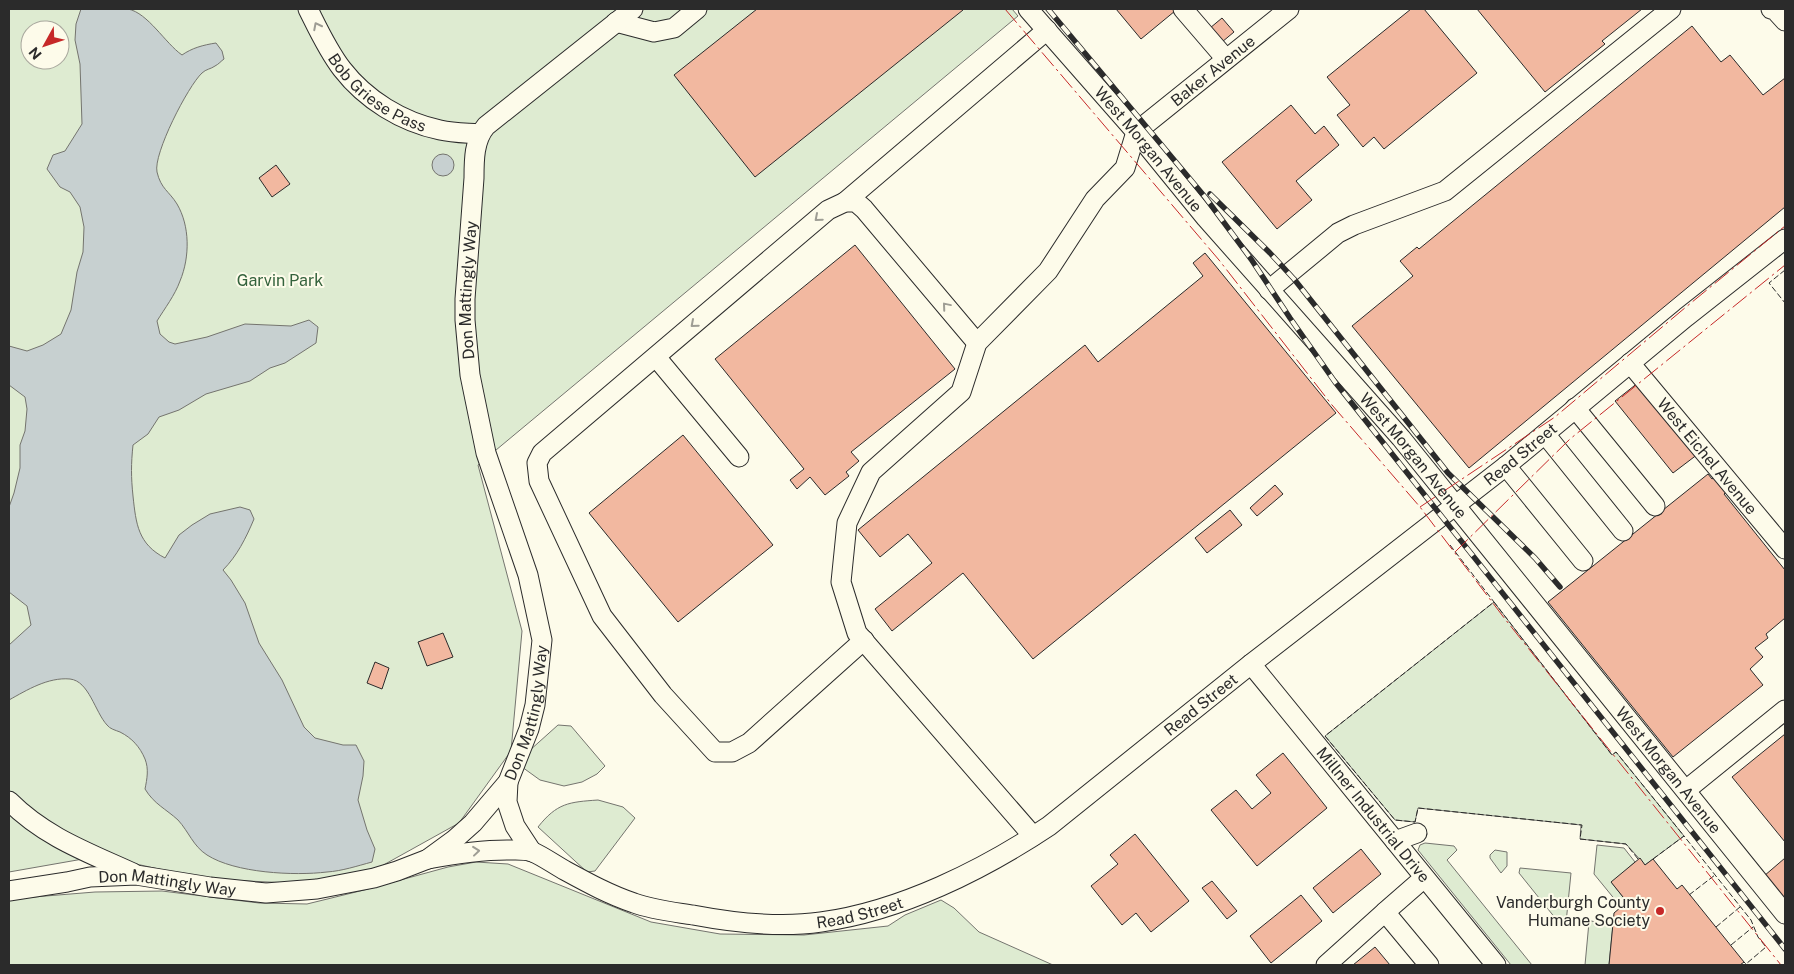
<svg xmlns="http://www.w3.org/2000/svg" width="1794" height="974" viewBox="0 0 1794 974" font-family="'Public Sans',sans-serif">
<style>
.green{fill:#deebd1;stroke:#74746e;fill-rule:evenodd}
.water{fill:#c7d0d0;stroke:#74746e}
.building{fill:#f2b8a0;stroke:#2b2b2b}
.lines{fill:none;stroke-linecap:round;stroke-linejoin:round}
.minor-casing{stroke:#2b2b2b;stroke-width:21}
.minor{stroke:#fdfbea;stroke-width:19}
.rail-casing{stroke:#2b2b2b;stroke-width:5.5}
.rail{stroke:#fdfbea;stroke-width:4;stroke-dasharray:11;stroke-linecap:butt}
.fence{stroke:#2b2b2b;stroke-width:1;stroke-dasharray:6 2.5;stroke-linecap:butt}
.power{stroke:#c62828;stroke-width:1;stroke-dasharray:18 4 2.5 4;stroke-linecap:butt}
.oneway{stroke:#9e9d94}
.poi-dot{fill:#c62828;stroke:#fdfbea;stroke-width:2}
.labels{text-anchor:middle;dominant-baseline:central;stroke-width:4;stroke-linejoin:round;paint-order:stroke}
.street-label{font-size:16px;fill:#2b2b2b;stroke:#fdfbea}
.park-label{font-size:16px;fill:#34623c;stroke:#fdfbea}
.poi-label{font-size:16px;fill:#2b2b2b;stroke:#fdfbea;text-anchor:end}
</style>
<rect width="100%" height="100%" fill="#fdfbea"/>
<g class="green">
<path d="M 9,9 L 1012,9 L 1018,16 L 478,465 L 522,631 L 511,751 L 459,823 L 369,873 L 290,883 L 204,879 L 100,856 L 9,872 ZM 30,30 L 60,30 L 60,60 L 30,60 Z"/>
<path d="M 1494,602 L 1612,755 L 1616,752 L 1684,836 L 1645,865 L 1626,844 L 1580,839 L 1581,825 L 1418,808 L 1415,822 L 1395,820 L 1325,736 Z"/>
<path d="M 558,725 L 571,726 L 605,766 L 597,774 L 582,782 L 564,786 L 540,780 L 522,767 L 529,751 Z"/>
<path d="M 598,800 L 623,807 L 635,818 L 595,871 L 587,872 L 538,827 C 557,803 569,802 598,800 Z"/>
<path d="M 1425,843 L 1454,846 L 1457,850 L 1447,860 L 1532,965 L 1511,965 L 1418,850 L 1420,845 Z"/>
<path d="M 1597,845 L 1624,848 L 1635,862 L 1612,883 L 1627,902 L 1621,907 L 1594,874 Z"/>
<path d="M 1495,850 L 1507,852 L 1507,866 L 1501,873 L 1490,858 L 1490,855 Z"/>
<path d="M 476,862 L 508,864 L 651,922 L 720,934 L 804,935 L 888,926 L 905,915 L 941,900 L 954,908 L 979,932 L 1053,965 L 9,965 L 9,899 L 95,892 L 162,891 L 259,903 L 307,904 L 364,890 L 448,867 Z"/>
<path d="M 1520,868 L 1571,873 L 1566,923 L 1564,925 L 1560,924 L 1519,873 Z"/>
<path d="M 1591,921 L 1613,925 L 1609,965 L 1585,965 L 1589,922 Z"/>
</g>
<g class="water">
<path d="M 81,9 C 94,9 117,6 128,9 C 148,13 165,43 182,55 C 192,48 203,45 216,43 L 222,51 L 224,59 C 221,61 219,64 215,66 C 211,69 206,69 202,73 C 188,86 153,154 157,172 C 161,189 169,191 177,204 C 190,226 190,257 180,281 C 175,295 165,308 157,321 L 160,334 L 169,342 L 175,344 L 207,337 L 245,324 L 291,326 L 309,320 L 318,327 L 316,343 L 285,363 L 270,368 L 250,381 L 206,394 L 179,410 L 159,417 L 148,434 L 133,445 C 131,464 131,477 133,496 C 136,524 138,544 165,558 L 179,535 L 192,525 L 210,514 L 240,507 L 250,510 L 254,519 C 246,538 237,556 223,570 L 231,580 L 245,603 L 259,643 L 282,680 L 304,727 L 315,738 L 343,745 L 356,745 L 364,761 L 363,776 L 358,800 L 367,830 L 375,849 L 372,862 C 357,866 342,871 327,872 C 294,876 235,873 207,855 C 193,846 189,832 178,820 C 166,809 154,804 145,789 C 147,779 149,769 145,759 C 140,747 132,738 120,732 C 115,730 110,729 107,725 C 95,712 89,681 70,679 C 48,677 27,690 9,700 L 9,645 L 31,625 L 27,606 L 9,592 L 9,507 L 14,493 L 20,468 L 20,445 L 25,431 L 27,409 L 25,397 L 9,385 L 9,346 L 27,351 L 43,345 L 61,334 L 71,310 L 77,272 L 83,252 L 84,227 L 80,207 L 70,192 L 60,187 L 47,169 L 53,155 L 65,151 L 82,124 L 80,64 L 75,40 L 76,24 Z"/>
<circle cx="443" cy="165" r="11"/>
</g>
<g class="building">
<path d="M 757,9 L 962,9 L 963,10 L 755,177 L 674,75 Z"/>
<path d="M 1116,9 L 1173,9 L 1175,11 L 1141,39 Z"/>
<path d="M 1411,9 L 1424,9 L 1477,73 L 1384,149 L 1374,137 L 1363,147 L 1337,115 L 1350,105 L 1327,77 Z"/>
<path d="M 1477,9 L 1642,9 L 1602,41 L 1605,44 L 1545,92 Z"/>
<path d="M 1222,18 L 1234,32 L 1222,42 L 1210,28 Z"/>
<path d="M 1692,26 L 1721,62 L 1730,55 L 1763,95 L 1785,78 L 1785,207 L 1469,468 L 1352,326 L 1413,276 L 1400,261 L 1417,247 L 1419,249 Z"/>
<path d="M 1291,105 L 1315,134 L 1324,126 L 1339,145 L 1296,181 L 1312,200 L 1277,229 L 1222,162 Z"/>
<path d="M 276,165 L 290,184 L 272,197 L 259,178 Z"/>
<path d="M 855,245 L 955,369 L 851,452 L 859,461 L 846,472 L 849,476 L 825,495 L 810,477 L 797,489 L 790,480 L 804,469 L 715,359 Z"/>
<path d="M 1205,253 L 1336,413 L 1033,659 L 963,573 L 892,631 L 875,609 L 932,563 L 908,534 L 880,557 L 858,530 L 1085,345 L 1098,362 L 1203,276 L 1193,263 Z"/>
<path d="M 1639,382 L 1698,454 L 1673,473 L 1615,401 Z"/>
<path d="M 683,435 L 773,545 L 678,622 L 589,513 Z"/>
<path d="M 1708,474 L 1712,479 L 1719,474 L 1731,488 L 1724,494 L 1785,570 L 1785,618 L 1766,634 L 1768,638 L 1755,648 L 1763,657 L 1750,669 L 1763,685 L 1673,757 L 1548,602 Z"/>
<path d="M 1275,485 L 1283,494 L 1257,516 L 1250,508 Z"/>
<path d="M 1230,510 L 1242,525 L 1207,553 L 1195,538 Z"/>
<path d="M 443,633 L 453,657 L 427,666 L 418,642 Z"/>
<path d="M 375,662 L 389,668 L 382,689 L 367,683 Z"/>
<path d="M 1785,734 L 1785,842 L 1732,777 Z"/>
<path d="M 1283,753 L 1327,808 L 1257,866 L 1211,810 L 1236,790 L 1252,809 L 1271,793 L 1256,775 Z"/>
<path d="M 1135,834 L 1189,901 L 1151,932 L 1136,913 L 1122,925 L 1091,886 L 1118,864 L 1110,855 Z"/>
<path d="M 1361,849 L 1381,874 L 1333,913 L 1313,888 Z"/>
<path d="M 1640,858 L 1645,865 L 1653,859 L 1677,889 L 1682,885 L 1744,962 L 1740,965 L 1609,965 L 1614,913 L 1627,902 L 1611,882 Z"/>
<path d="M 1785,858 L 1785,902 L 1764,876 Z"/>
<path d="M 1212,881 L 1237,911 L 1227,919 L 1202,888 Z"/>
<path d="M 1301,895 L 1322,921 L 1271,963 L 1250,936 Z"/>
<path d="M 1375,947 L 1390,965 L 1353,965 Z"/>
</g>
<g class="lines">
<defs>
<g id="minor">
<path id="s1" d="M 308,9 C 318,29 328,51 342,69 C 366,100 402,122 440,130 C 453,133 466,133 478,134"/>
<path id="s2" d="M 1028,9 L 1136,132 L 1206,218 L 1401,438 L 1785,914"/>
<path d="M 1183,9 L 1226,59"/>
<path d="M 1771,9 L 1775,10 L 1785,21"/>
<path d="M 616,22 L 654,32 L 674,28 L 697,9"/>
<path d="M 845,202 L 1047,30"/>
<path d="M 1269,290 L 1338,233 L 1354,225 L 1445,191 L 1671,9"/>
<path d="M 656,357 L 739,457"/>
<path id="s3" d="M 1630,363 L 1785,549"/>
<path d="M 1575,408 L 1655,506"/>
<path d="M 1545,434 L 1623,531"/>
<path d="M 1506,466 L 1583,561"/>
<path d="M 864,640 L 749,743 L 732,752 L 715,752 L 663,695 L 602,616 L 539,481 L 537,463 L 542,453 L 828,210 L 845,202 L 856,202 L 864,209 L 977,343"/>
<path id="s4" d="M 1251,664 L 1496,965"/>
<path d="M 508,782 L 507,802 L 515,826 L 532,852"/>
<path d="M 1686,790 L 1785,710"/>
<path d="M 9,801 C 45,837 87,852 133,873"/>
<path id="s5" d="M 1033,836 L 857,633 L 841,582 L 847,523 L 871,472 L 961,392 L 977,343 L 1048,271 L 1095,199 L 1125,168 L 1136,132 L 1289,9"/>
<path d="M 1395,841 L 1417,833"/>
<path id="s6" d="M 428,859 C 454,854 480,850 507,850 C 515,850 525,849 533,852 C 544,857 555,865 566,871 C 588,883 610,895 634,903 C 653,910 674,912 693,915 C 735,923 779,928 821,922 C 901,911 983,870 1049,826 L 1251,664 L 1506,466 L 1686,317 L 1785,239"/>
<path d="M 1424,878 L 1385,912 L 1429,965"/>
<path id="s7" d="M 9,891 L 67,882 L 90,877 L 136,875 L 210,887 L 266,893 L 317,889 L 374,878 L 397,871 L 428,859 L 454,840 L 473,823 L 508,782 L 529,729 L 535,705 L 542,640 L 528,575 L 486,453 L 470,375 L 465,320 L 465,299 L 474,178 C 474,160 474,140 486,126 L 633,9"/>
<path d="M 1326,965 L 1385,912"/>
</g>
</defs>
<use href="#minor" class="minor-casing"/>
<use href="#minor" class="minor"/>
<defs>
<g id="rail">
<path d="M 1048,9 L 1205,197 L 1251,259 L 1290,318 L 1335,382 L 1785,949"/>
<path d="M 1210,194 L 1270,253 L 1294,279 L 1448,473 L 1535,558 L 1560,587"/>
</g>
</defs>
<use href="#rail" class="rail-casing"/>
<use href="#rail" class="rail"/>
<g class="fence">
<path d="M 1785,270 L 1769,283 L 1785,303"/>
<path d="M 1450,545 L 1494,602"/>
<path d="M 1638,859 L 1626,844 L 1580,839 L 1582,825 L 1418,808 L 1415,822 L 1395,820 L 1325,736 L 1494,602 L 1612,755 L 1616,752 L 1684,836"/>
<path d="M 1653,859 L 1684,836 L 1751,920 L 1758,937 L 1766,947 L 1746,964 L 1744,962"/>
<path d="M 1689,895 L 1715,875"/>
<path d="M 1716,927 L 1740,907"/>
<path d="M 1731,945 L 1753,927"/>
</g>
<g class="power">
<path d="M 1005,9 L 1219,260 L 1332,405 L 1420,507 L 1505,619 L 1781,965"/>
<path d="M 1420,507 L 1555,417 L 1686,307 L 1785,226"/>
<path d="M 1455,552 L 1570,439 L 1785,265"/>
</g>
</g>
<defs><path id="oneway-chevron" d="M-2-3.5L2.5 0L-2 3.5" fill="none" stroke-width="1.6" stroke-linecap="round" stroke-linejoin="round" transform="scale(1.25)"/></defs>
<g class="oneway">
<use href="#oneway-chevron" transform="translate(317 26) rotate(-117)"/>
<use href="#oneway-chevron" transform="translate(818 218) rotate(139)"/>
<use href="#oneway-chevron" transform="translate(946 306) rotate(-130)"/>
<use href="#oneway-chevron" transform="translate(694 324) rotate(139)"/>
<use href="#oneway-chevron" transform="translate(476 851) rotate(-6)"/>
</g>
<circle class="poi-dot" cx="1660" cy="911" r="5"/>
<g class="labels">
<g class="street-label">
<text stroke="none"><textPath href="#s5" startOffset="976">Baker Avenue</textPath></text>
<text stroke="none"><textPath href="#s1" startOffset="112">Bob Griese Pass</textPath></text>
<text stroke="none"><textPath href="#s2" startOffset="185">West Morgan Avenue</textPath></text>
<text stroke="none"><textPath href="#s7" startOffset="1045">Don Mattingly Way</textPath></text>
<text stroke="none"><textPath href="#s6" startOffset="1258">Read Street</textPath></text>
<text stroke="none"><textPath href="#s2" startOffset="590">West Morgan Avenue</textPath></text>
<text stroke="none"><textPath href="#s3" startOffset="121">West Eichel Avenue</textPath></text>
<text stroke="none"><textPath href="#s6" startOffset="852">Read Street</textPath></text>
<text stroke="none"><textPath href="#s7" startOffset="610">Don Mattingly Way</textPath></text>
<text stroke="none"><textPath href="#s2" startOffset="995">West Morgan Avenue</textPath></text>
<text stroke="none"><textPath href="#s4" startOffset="194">Millner Industrial Drive</textPath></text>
<text stroke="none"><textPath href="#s7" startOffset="160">Don Mattingly Way</textPath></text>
<text stroke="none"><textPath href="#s6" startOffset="448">Read Street</textPath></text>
</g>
<g class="park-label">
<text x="280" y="280">Garvin Park</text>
</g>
<g class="poi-label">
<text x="1650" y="902">Vanderburgh County<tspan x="1650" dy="18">Humane Society</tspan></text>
</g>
</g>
<rect width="1794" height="974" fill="none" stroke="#2b2b2b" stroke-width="20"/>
<g transform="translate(45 45) rotate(230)"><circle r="24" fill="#fdfbea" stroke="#a9a89e"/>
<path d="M0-4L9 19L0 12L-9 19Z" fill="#c62828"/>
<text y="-8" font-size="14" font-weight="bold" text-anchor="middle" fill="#2b2b2b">N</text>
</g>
</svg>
